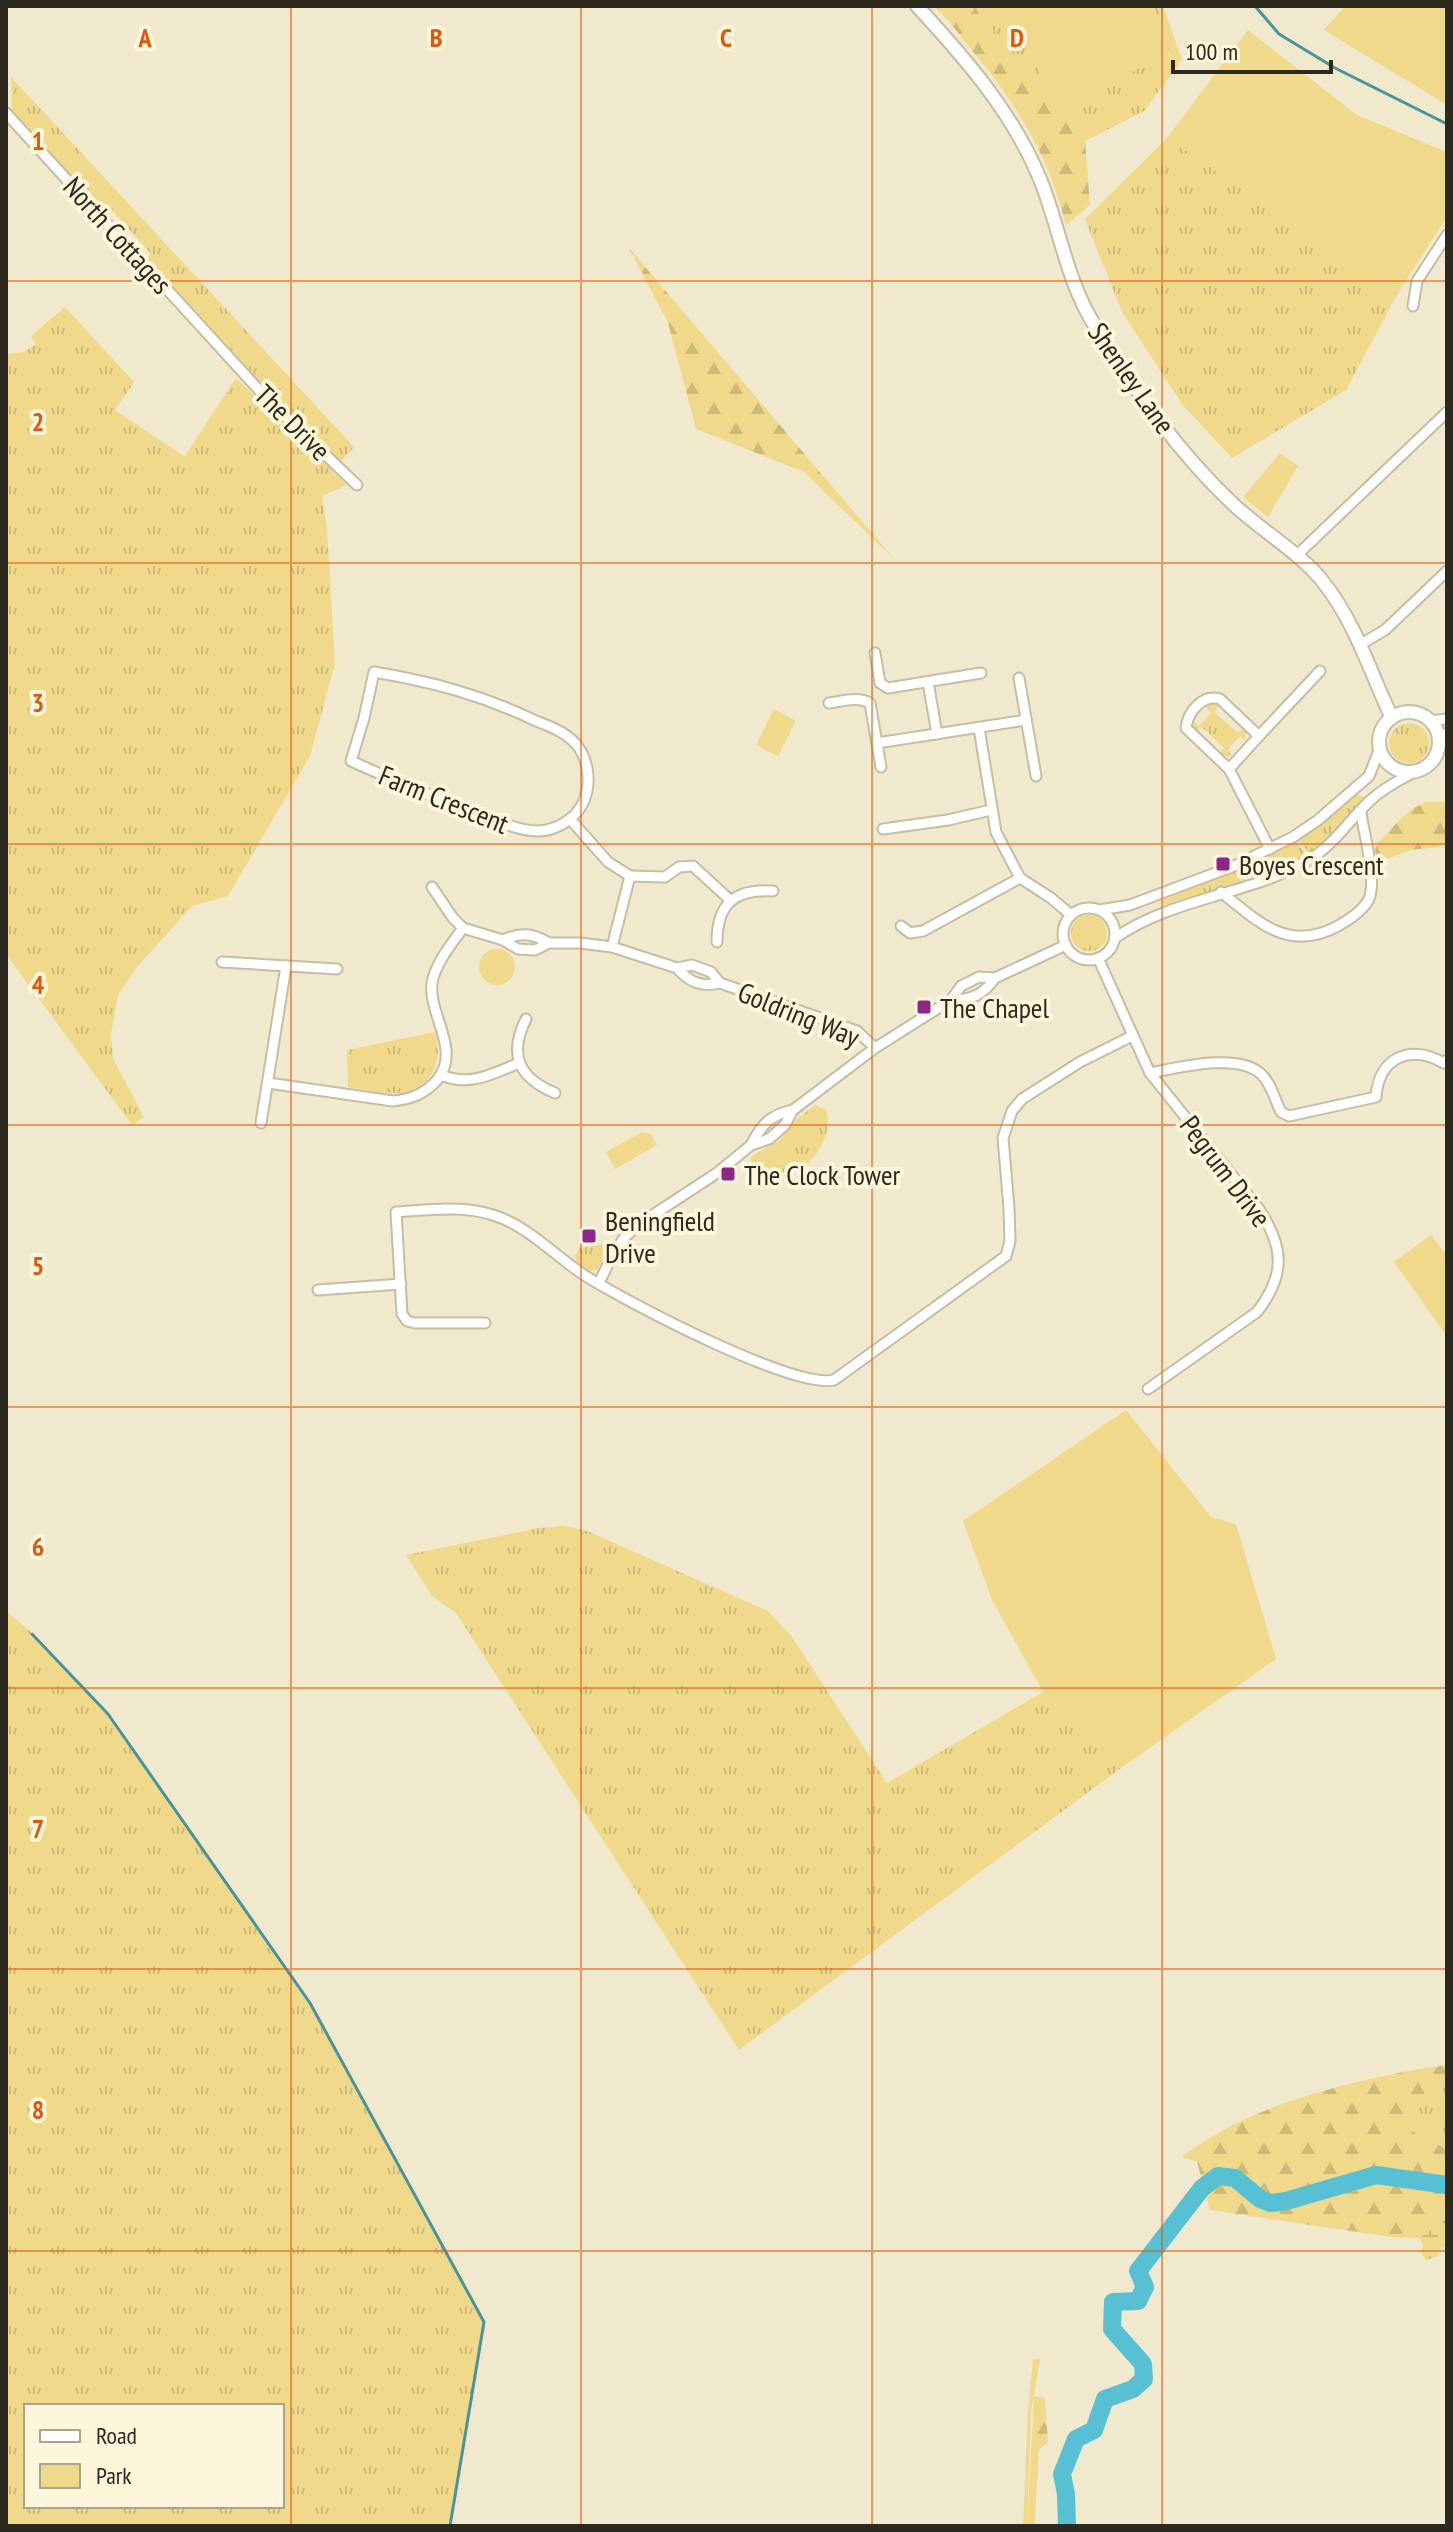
<svg xmlns="http://www.w3.org/2000/svg" width="1453" height="2532" viewBox="0 0 1453 2532" font-family="'PT Sans Narrow',sans-serif">
<style>
.grass{fill:url(#grass-tufts);fill-rule:evenodd}
.forest{fill:url(#forest-firs)}
.wetland{fill:url(#wetland-marsh)}
.green{fill:#f0d98b}
.lines{fill:none;stroke-linecap:round;stroke-linejoin:round}
.stream{stroke:#4a939d;stroke-width:3}
.river{stroke:#57c1d3;stroke-width:18}
.minor-casing{stroke:#c6bea4;stroke-width:13}
.secondary-casing{stroke:#c6bea4;stroke-width:16}
.minor{stroke:#fff;stroke-width:9}
.secondary{stroke:#fff;stroke-width:12}
.grid{fill:none;stroke:#df570d;stroke-width:2;stroke-opacity:0.55}
.poi-dot{fill:#8f2589;stroke:#fef6da;stroke-width:3}
.labels{text-anchor:middle;dominant-baseline:central;stroke-width:8;stroke-linejoin:round;paint-order:stroke}
.street-label{font-size:28px;fill:#2c291e;stroke:#fef6da}
.poi-label{font-size:28px;fill:#2c291e;stroke:#fef6da;text-anchor:start}
.grid-label{font-size:26px;text-anchor:middle;font-weight:bold;fill:#df570d;stroke:#fef6da;stroke-width:8;stroke-linejoin:round;paint-order:stroke}
</style>
<defs>
<pattern id="grass-tufts" width="24" height="20" patternUnits="userSpaceOnUse" patternTransform="scale(2)"><rect width="24" height="20" fill="#f0d98b"/><path d="M3 7l-1-3M5 7V3M7 7l1-3M15 17l-1-3M17 17v-4M19 17l1-3" fill="none" stroke="#ceba78"/></pattern>
<pattern id="forest-firs" width="22" height="20" patternUnits="userSpaceOnUse" patternTransform="scale(2)"><rect width="22" height="20" fill="#f0d98b"/><path d="M5 1l3.5 6h-7zM16 11l3.5 6h-7z" fill="#ceba78"/></pattern>
<pattern id="wetland-marsh" width="20" height="14" patternUnits="userSpaceOnUse" patternTransform="scale(2)"><rect width="20" height="14" fill="#f0d98b"/><path d="M1 5h8M5 5V1M11 12h8M15 12V8" fill="none" stroke="#ceba78"/></pattern>
</defs>
<rect width="100%" height="100%" fill="#f0e9cd"/>
<g class="grass">
<path d="M 973,6 L 1163,6 L 1182,60 L 1144,111 L 1085,141 Z"/>
<path d="M 11,77 L 354,447 L 340,462 L 257,381 L 146,260 L 151,254 L 109,207 L 103,212 L 12,112 Z"/>
<path d="M 1167,138 L 1398,293 L 1346,390 L 1232,458 L 1182,404 L 1122,312 L 1085,219 Z"/>
<path d="M 65,307 L 134,382 L 115,410 L 179,453 L 185,456 L 236,378 L 347,485 L 322,496 L 327,528 L 335,663 L 310,756 L 228,896 L 192,906 L 137,967 L 118,995 L 111,1034 L 113,1059 L 144,1117 L 132,1125 L 6,954 L 6,354 L 24,352 L 36,344 L 31,336 Z"/>
<path d="M 1209,702 L 1221,704 L 1214,712 L 1238,733 L 1243,728 L 1246,731 L 1245,741 L 1240,736 L 1227,750 L 1232,755 L 1229,757 L 1219,754 L 1224,748 L 1202,727 L 1195,733 L 1192,730 L 1193,720 L 1199,726 L 1211,713 L 1205,707 Z"/>
<circle cx="1409" cy="743" r="20"/>
<path d="M 1356,794 L 1365,798 L 1345,824 L 1309,853 L 1298,839 Z"/>
<path d="M 1295,841 L 1307,855 L 1291,864 L 1169,906 L 1161,901 L 1246,867 Z"/>
<circle cx="1089" cy="933" r="18"/>
<path d="M 435,1032 C 439,1048 440,1060 431,1075 C 413,1103 375,1091 348,1087 L 347,1050 Z"/>
<path d="M 815,1105 L 826,1110 C 838,1149 785,1197 749,1170 L 751,1157 L 780,1140 L 797,1119 Z"/>
<path d="M 606,1244 L 610,1248 L 597,1270 L 586,1271 L 578,1264 L 575,1256 L 580,1248 Z"/>
<path d="M 564,1526 L 587,1531 L 768,1611 L 792,1637 L 887,1783 L 1043,1692 L 1121,1768 L 739,2050 L 456,1613 L 432,1596 L 406,1555 L 539,1528 Z"/>
<path d="M 6,1611 L 33,1634 L 108,1714 L 310,2003 L 484,2322 L 450,2526 L 6,2526 ZM 26,2406 L 282,2406 L 282,2506 L 26,2506 Z"/>
<path d="M 1447,2080 L 1447,2149 L 1419,2136 L 1403,2123 L 1410,2102 Z"/>
<path d="M 1033,2359 L 1040,2359 L 1031,2411 L 1027,2526 L 1023,2526 L 1028,2412 Z"/>
</g>
<g class="forest">
<path d="M 934,6 L 973,6 L 1085,141 L 1090,205 L 1066,225 C 1048,154 1017,104 970,48 C 959,34 947,18 934,6 Z"/>
<path d="M 629,248 L 894,559 L 804,472 L 696,429 L 668,323 Z"/>
<path d="M 1426,802 L 1447,802 L 1447,846 L 1411,850 L 1387,859 L 1376,857 C 1373,842 1381,841 1390,830 C 1403,817 1409,809 1426,802 Z"/>
<path d="M 1447,2065 L 1447,2080 L 1410,2102 L 1403,2123 L 1419,2136 L 1447,2149 L 1447,2218 L 1419,2238 L 1391,2237 L 1210,2210 L 1197,2162 L 1184,2158 L 1183,2155 C 1199,2145 1215,2134 1231,2126 C 1291,2095 1381,2074 1447,2065 Z"/>
<path d="M 1034,2396 L 1045,2398 L 1048,2442 L 1039,2450 L 1035,2519 L 1034,2526 L 1027,2526 Z"/>
</g>
<path class="wetland" d="M 1447,2218 L 1447,2245 L 1440,2249 L 1438,2256 L 1426,2260 L 1421,2253 L 1423,2245 L 1419,2238 Z"/>
<g class="green">
<path d="M 1005,6 L 1145,6 L 1170,52 L 1060,110 Z"/>
<path d="M 1345,6 L 1447,6 L 1447,105 L 1324,30 Z"/>
<path d="M 1248,30 L 1357,115 L 1447,152 L 1447,217 L 1398,293 L 1167,138 Z"/>
<path d="M 1280,453 L 1298,466 L 1268,517 L 1243,497 Z"/>
<path d="M 774,709 L 796,721 L 778,756 L 756,745 Z"/>
<circle cx="497" cy="967" r="18"/>
<path d="M 642,1132 L 651,1134 L 657,1145 L 615,1169 L 606,1152 Z"/>
<path d="M 1431,1235 L 1447,1256 L 1447,1336 L 1394,1262 Z"/>
<path d="M 1126,1410 L 1211,1517 L 1236,1524 L 1276,1659 L 1121,1768 L 1043,1692 L 992,1600 L 963,1521 Z"/>
</g>
<g class="lines">
<g class="stream">
<path d="M 1255,6 L 1279,34 L 1335,68 L 1447,124"/>
<path d="M 32,1634 L 108,1714 L 310,2003 L 484,2322 L 450,2526"/>
</g>
<path class="river" d="M 1067,2526 L 1066,2494 L 1062,2474 L 1076,2439 L 1094,2430 L 1105,2399 L 1133,2389 L 1144,2379 L 1143,2364 L 1112,2329 L 1113,2302 L 1138,2301 L 1145,2287 L 1138,2271 L 1202,2188 L 1218,2176 L 1235,2178 L 1260,2199 L 1270,2203 L 1286,2201 L 1376,2175 L 1447,2185"/>
<defs>
<g id="minor">
<path d="M 6,113 L 269,401 L 357,485"/>
<path d="M 1413,306 L 1417,281 L 1447,235"/>
<path d="M 1296,556 L 1447,412"/>
<path d="M 1361,644 L 1385,630 L 1447,571"/>
<path d="M 875,653 L 880,683 L 888,688 L 981,673"/>
<path d="M 374,672 C 433,682 482,695 536,721 C 549,726 563,731 573,741 C 589,756 592,784 583,803 C 575,819 557,830 539,831 C 520,831 503,823 486,817 C 441,800 395,781 351,761 L 364,718 Z"/>
<path d="M 1019,678 L 1036,776"/>
<path d="M 928,682 L 937,734"/>
<path d="M 829,703 C 843,701 858,696 870,703 L 881,767"/>
<path d="M 1429,721 L 1447,719"/>
<path d="M 979,728 L 996,832 L 1020,878 L 1051,898 L 1071,915"/>
<path d="M 1259,736 L 1320,671"/>
<path d="M 1438,741 L 1447,733"/>
<path d="M 877,743 L 1026,720"/>
<path d="M 1229,769 L 1259,736 L 1220,699 C 1203,694 1188,711 1186,728 L 1229,769 L 1270,849"/>
<path d="M 570,819 L 608,862 L 630,876 L 612,947"/>
<path d="M 883,829 L 948,820 L 991,810"/>
<path d="M 630,876 L 665,877 L 679,867 L 693,866 L 730,900"/>
<path d="M 432,887 L 453,918 L 463,928 L 503,940 L 518,949 L 535,950 L 549,943 L 580,943 L 612,947 L 677,968 L 692,965 L 711,972 L 720,983 L 857,1031 L 875,1048"/>
<path d="M 1221,892 C 1258,922 1288,952 1336,927 C 1347,921 1363,911 1369,899 C 1377,879 1364,835 1361,813"/>
<circle cx="1089" cy="934" r="26"/>
<path d="M 1100,910 L 1130,905 L 1234,866 L 1293,837 L 1318,820 L 1369,776 L 1380,748"/>
<path d="M 901,926 L 910,933 L 923,931 L 1020,878"/>
<path d="M 1115,938 C 1172,898 1249,895 1307,861 C 1335,845 1350,818 1373,798 C 1385,787 1400,780 1414,772"/>
<path d="M 503,940 C 520,932 532,933 549,943"/>
<path d="M 717,942 C 717,903 735,889 773,891"/>
<path d="M 1098,958 L 1150,1073 L 1259,1209 C 1284,1247 1286,1275 1257,1312 L 1148,1389"/>
<path d="M 222,962 L 337,969"/>
<path d="M 677,968 C 690,983 701,987 720,983"/>
<path d="M 951,1000 C 972,1000 983,995 995,978"/>
<path d="M 526,1019 C 508,1055 519,1078 555,1093"/>
<path d="M 1150,1073 C 1177,1068 1238,1052 1261,1074 C 1271,1083 1275,1100 1281,1112 L 1289,1116 L 1376,1097 C 1379,1057 1410,1044 1444,1063 L 1447,1060"/>
<path d="M 441,1075 C 470,1087 492,1074 519,1063"/>
<path d="M 268,1083 L 393,1101 C 411,1099 425,1094 437,1080 C 462,1050 428,1015 432,983 C 435,964 452,943 463,928"/>
<path d="M 261,1123 L 286,966"/>
<path d="M 751,1145 C 762,1124 770,1115 793,1110"/>
<path d="M 599,1283 L 612,1256 L 624,1238 L 639,1224 L 717,1173 L 751,1145 L 769,1139 L 785,1125 L 793,1110 L 875,1048 L 951,1000 L 961,986 L 979,977 L 995,978 L 1066,945"/>
<path d="M 318,1290 L 401,1284"/>
<path d="M 485,1323 L 415,1323 L 407,1321 L 402,1314 L 396,1212 C 428,1210 462,1205 493,1215 C 528,1226 554,1255 584,1275 C 625,1301 792,1389 834,1380 L 1006,1256 L 1010,1241 L 1009,1208 L 1003,1138 L 1012,1111 L 1022,1099 L 1080,1062 L 1132,1036"/>
</g>
<g id="secondary">
<path d="M 917,6 C 965,58 1013,113 1040,179 C 1060,228 1066,280 1095,326 C 1134,389 1178,452 1232,503 C 1260,530 1301,553 1324,583 C 1356,624 1370,672 1392,718"/>
<circle cx="1409" cy="742" r="30"/>
</g>
</defs>
<use href="#minor" class="minor-casing"/>
<use href="#secondary" class="secondary-casing"/>
<use href="#minor" class="minor"/>
<use href="#secondary" class="secondary"/>
</g>
<path class="grid" d="M 291,6 L 291,2526M 581,6 L 581,2526M 872,6 L 872,2526M 1162,6 L 1162,2526M 6,281 L 1447,281M 6,563 L 1447,563M 6,844 L 1447,844M 6,1125 L 1447,1125M 6,1407 L 1447,1407M 6,1688 L 1447,1688M 6,1969 L 1447,1969M 6,2251 L 1447,2251"/>
<g class="poi-dot">
<rect x="1215" y="856" width="16" height="16" rx="4"/>
<rect x="916" y="999" width="16" height="16" rx="4"/>
<rect x="720" y="1166" width="16" height="16" rx="4"/>
<rect x="581" y="1228" width="16" height="16" rx="4"/>
</g>
<g class="labels">
<g class="street-label">
<text transform="translate(118 235) rotate(48)">North Cottages</text>
<text transform="translate(1132 378) rotate(55)">Shenley Lane</text>
<text transform="translate(293 422) rotate(45)">The Drive</text>
<text transform="translate(444 799) rotate(22)">Farm Crescent</text>
<text transform="translate(799 1014) rotate(22)">Goldring Way</text>
<text transform="translate(1226 1171) rotate(53)">Pegrum Drive</text>
</g>
<g class="poi-label">
<text x="1239" y="864">Boyes Crescent</text>
<text x="940" y="1007">The Chapel</text>
<text x="744" y="1174">The Clock Tower</text>
<text x="605" y="1220">Beningfield<tspan x="605" dy="32">Drive</tspan></text>
</g>
</g>
<g class="grid-label">
<text x="145" y="47">A</text>
<text x="436" y="47">B</text>
<text x="726" y="47">C</text>
<text x="1017" y="47">D</text>
<text x="38" y="150">1</text>
<text x="38" y="431">2</text>
<text x="38" y="712">3</text>
<text x="38" y="994">4</text>
<text x="38" y="1275">5</text>
<text x="38" y="1556">6</text>
<text x="38" y="1838">7</text>
<text x="38" y="2119">8</text>
</g>
<rect width="1453" height="2532" fill="none" stroke="#2c291e" stroke-width="16"/>
<rect x="24" y="2404" width="260" height="104" fill="#fef6da" stroke="#aaa48f" stroke-width="2"/>
<rect x="40" y="2430" width="40" height="12" fill="#ffffff" stroke="#aaa48f" stroke-width="2"/>
<text x="96" y="2444" font-size="24" fill="#2c291e">Road</text>
<rect x="40" y="2464" width="40" height="24" fill="#f0d98b" stroke="#aaa48f" stroke-width="2"/>
<text x="96" y="2484" font-size="24" fill="#2c291e">Park</text>
<path d="M1173 60v12h158v-12" fill="none" stroke="#2c291e" stroke-width="4"/>
<text x="1185" y="60" font-size="24" fill="#2c291e" stroke="#fef6da" stroke-width="6" paint-order="stroke">100 m</text>
</svg>
